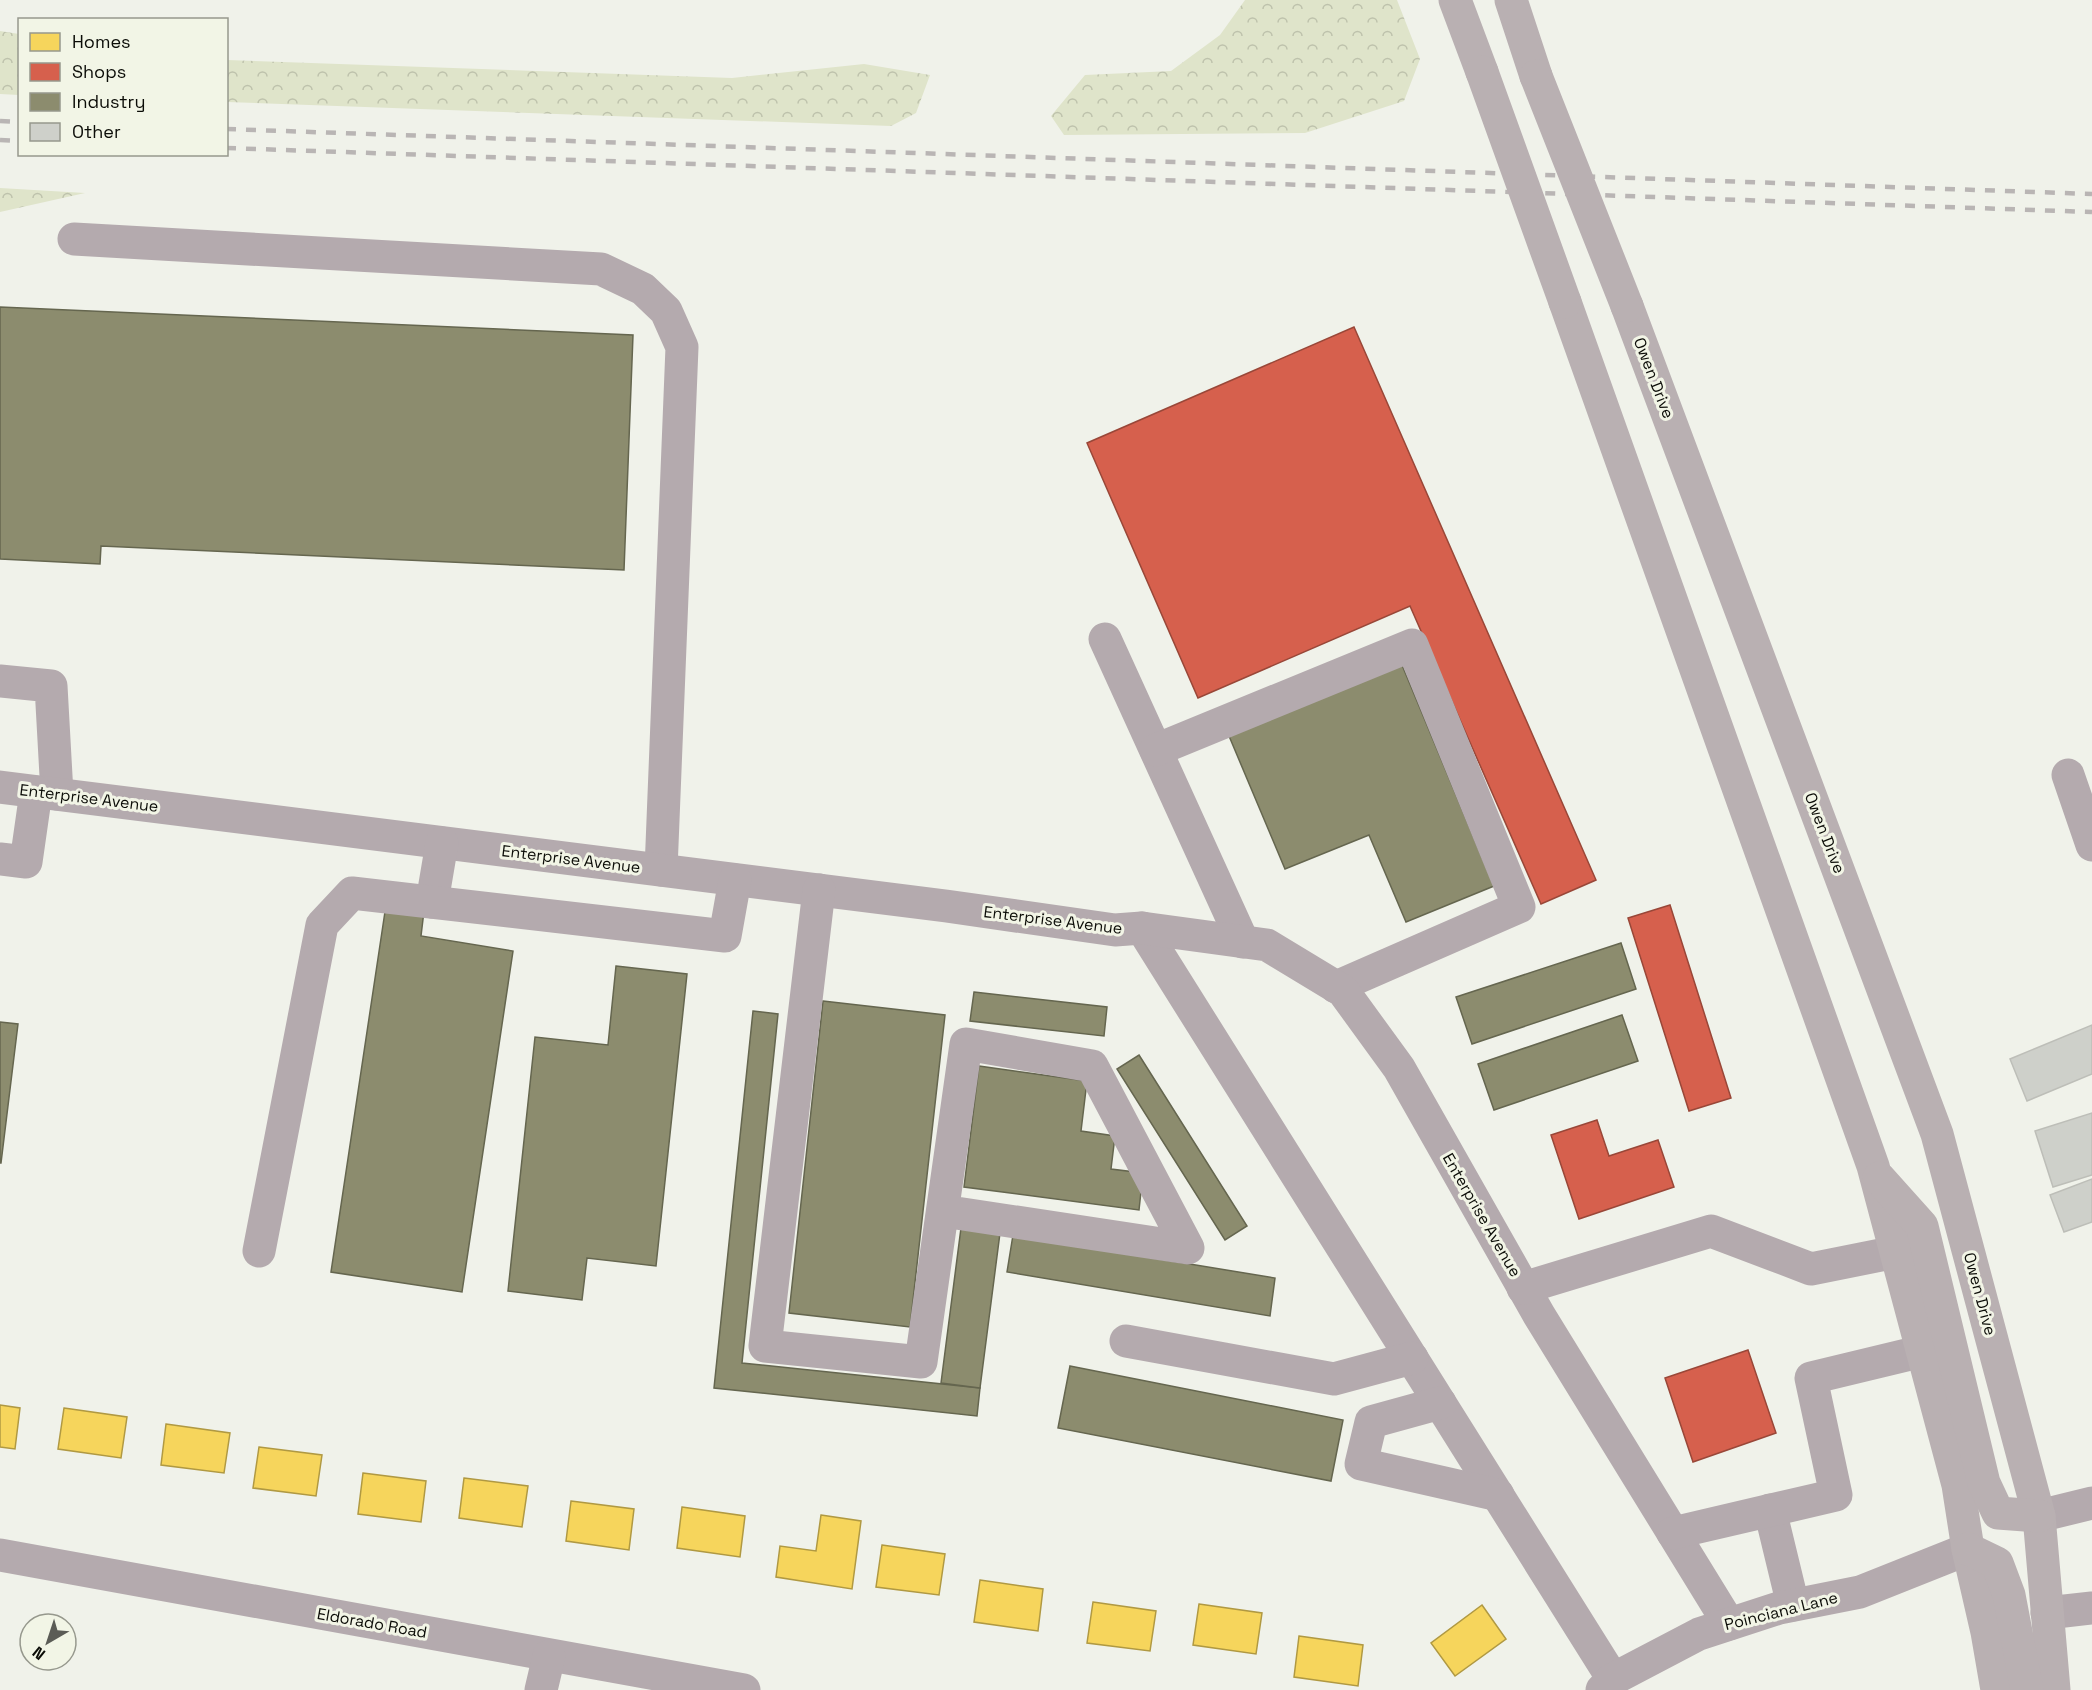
<svg xmlns="http://www.w3.org/2000/svg" width="2092" height="1690" viewBox="0 0 2092 1690" font-family="'Space Grotesk',sans-serif">
<style>
.forest{fill:url(#forest-crowns)}
.homes{fill:#f6d55c;stroke:#b09942;stroke-width:1.5}
.shops{fill:#d6604d;stroke:#994738;stroke-width:1.5}
.industry{fill:#8c8c6e;stroke:#65664f;stroke-width:1.5}
.building{fill:#ced0ca;stroke:#bdbeb8;stroke-width:1.5}
.lines{fill:none;stroke-linecap:round;stroke-linejoin:round}
.minor{stroke:#b4aaae;stroke-width:33}
.highway{stroke:#b9b0b2;stroke-width:33}
.rail{stroke:#b9b5b4;stroke-width:4.5;stroke-dasharray:10 10;stroke-linecap:butt}
.highway-bridge{stroke:#b9b0b2;stroke-width:33}
.labels{text-anchor:middle;dominant-baseline:central;stroke-width:6;stroke-linejoin:round;paint-order:stroke}
.street-label{font-size:16px;fill:#0b0c07;stroke:#f2f5e6}
</style>
<defs>
<pattern id="forest-crowns" width="20" height="18" patternUnits="userSpaceOnUse" patternTransform="scale(1.5)"><rect width="20" height="18" fill="#dfe4ca"/><path d="M2 6a3 3 0 1 1 6 0M12 15a3 3 0 1 1 6 0" fill="none" stroke="#bec2ac"/></pattern>
</defs>
<rect width="100%" height="100%" fill="#f0f2ea"/>
<g class="forest">
<path d="M 1245,0 L 1397,0 L 1420,59 L 1404,101 L 1305,133 L 1064,135 L 1051,116 L 1085,75 L 1171,71 L 1220,35 Z"/>
<path d="M 0,31 L 19,34 L 19,95 L 0,94 Z"/>
<path d="M 227,60 L 732,78 L 864,64 L 930,75 L 916,113 L 891,126 L 227,102 Z"/>
<path d="M 0,188 L 85,193 L 0,212 Z"/>
</g>
<g class="homes">
<path d="M 0,1405 L 20,1408 L 15,1449 L 0,1447 Z"/>
<path d="M 64,1408 L 127,1417 L 121,1458 L 58,1449 Z"/>
<path d="M 166,1424 L 230,1433 L 224,1473 L 161,1465 Z"/>
<path d="M 259,1447 L 322,1455 L 316,1496 L 253,1488 Z"/>
<path d="M 363,1473 L 426,1481 L 421,1522 L 358,1514 Z"/>
<path d="M 464,1478 L 528,1486 L 522,1527 L 459,1518 Z"/>
<path d="M 571,1501 L 634,1509 L 629,1550 L 566,1541 Z"/>
<path d="M 682,1507 L 745,1516 L 740,1557 L 677,1548 Z"/>
<path d="M 821,1515 L 861,1521 L 852,1589 L 776,1577 L 780,1546 L 816,1551 Z"/>
<path d="M 882,1545 L 945,1554 L 939,1595 L 876,1587 Z"/>
<path d="M 980,1580 L 1043,1589 L 1038,1631 L 974,1622 Z"/>
<path d="M 1093,1602 L 1156,1611 L 1150,1651 L 1087,1643 Z"/>
<path d="M 1199,1604 L 1262,1613 L 1256,1654 L 1193,1645 Z"/>
<path d="M 1482,1605 L 1506,1639 L 1455,1676 L 1431,1643 Z"/>
<path d="M 1299,1636 L 1363,1645 L 1358,1686 L 1294,1677 Z"/>
</g>
<g class="shops">
<path d="M 1354,327 L 1596,880 L 1541,904 L 1410,606 L 1198,698 L 1087,443 Z"/>
<path d="M 1670,905 L 1731,1098 L 1689,1111 L 1628,918 Z"/>
<path d="M 1597,1120 L 1609,1156 L 1658,1140 L 1674,1187 L 1579,1219 L 1551,1135 Z"/>
<path d="M 1748,1350 L 1776,1433 L 1693,1462 L 1665,1378 Z"/>
</g>
<g class="industry">
<path d="M 0,307 L 633,335 L 624,570 L 101,546 L 100,564 L 0,559 Z"/>
<path d="M 1402,665 L 1494,886 L 1406,922 L 1369,835 L 1285,869 L 1229,736 Z"/>
<path d="M 386,905 L 424,911 L 421,936 L 513,951 L 462,1292 L 331,1272 Z"/>
<path d="M 1621,943 L 1636,989 L 1472,1044 L 1456,997 Z"/>
<path d="M 616,966 L 687,974 L 656,1266 L 587,1258 L 582,1300 L 508,1291 L 535,1037 L 608,1045 Z"/>
<path d="M 974,992 L 1107,1007 L 1104,1036 L 970,1021 Z"/>
<path d="M 823,1001 L 945,1015 L 910,1327 L 789,1313 Z"/>
<path d="M 753,1011 L 778,1014 L 742,1363 L 980,1388 L 977,1416 L 714,1388 Z"/>
<path d="M 1622,1015 L 1638,1061 L 1494,1110 L 1478,1064 Z"/>
<path d="M 0,1022 L 18,1024 L 1,1163 L 0,1163 Z"/>
<path d="M 1139,1055 L 1247,1226 L 1225,1240 L 1117,1069 Z"/>
<path d="M 979,1066 L 1087,1081 L 1081,1131 L 1115,1136 L 1111,1169 L 1143,1173 L 1139,1210 L 964,1187 Z"/>
<path d="M 961,1228 L 1000,1233 L 980,1388 L 941,1383 Z"/>
<path d="M 1013,1235 L 1275,1278 L 1270,1316 L 1007,1272 Z"/>
<path d="M 1070,1366 L 1343,1420 L 1331,1481 L 1058,1428 Z"/>
</g>
<g class="building">
<path d="M 2092,1025 L 2092,1074 L 2027,1101 L 2010,1059 Z"/>
<path d="M 2092,1113 L 2092,1175 L 2053,1187 L 2035,1131 Z"/>
<path d="M 2092,1179 L 2092,1222 L 2064,1232 L 2050,1195 Z"/>
</g>
<g class="lines">
<g class="minor">
<path d="M 74,239 L 601,269 L 643,289 L 666,311 L 682,347 L 661,870"/>
<path d="M 1105,639 L 1243,942"/>
<path d="M 0,681 L 51,686 L 57,794"/>
<path d="M 1156,750 L 1412,645 L 1519,907 L 1336,987"/>
<path d="M 2068,775 L 2092,845"/>
<path d="M 0,787 L 946,906 L 1115,930 L 1142,928 L 1613,1679"/>
<path d="M 0,859 L 26,862 L 36,792"/>
<path d="M 819,890 L 765,1346 L 921,1362 L 966,1044 L 1092,1066 L 1188,1248 L 943,1211"/>
<path d="M 432,902 L 442,843"/>
<path d="M 1142,928 L 1267,945 L 1343,991 L 1399,1068 L 1539,1315 L 1729,1624"/>
<path d="M 259,1251 L 322,925 L 352,893 L 725,936 L 735,880"/>
<path d="M 1523,1288 L 1711,1231 L 1811,1269 L 1896,1252"/>
<path d="M 1126,1341 L 1334,1379 L 1412,1358"/>
<path d="M 1440,1403 L 1371,1422 L 1361,1464 L 1498,1495"/>
<path d="M 1770,1510 L 1793,1605"/>
<path d="M 2039,1516 L 2092,1503"/>
<path d="M 1673,1533 L 1836,1495 L 1811,1378 L 1923,1351"/>
<path d="M 0,1555 L 744,1690"/>
<path d="M 2047,1613 L 2092,1608"/>
<path d="M 541,1690 L 549,1656"/>
<path d="M 1602,1690 L 1613,1679 L 1699,1634 L 1779,1608 L 1860,1592 L 1968,1549"/>
</g>
<g class="highway">
<path d="M 1455,0 L 1482,72"/>
<path d="M 1511,0 L 1536,76"/>
<path d="M 1565,302 L 1873,1166 L 1958,1485 L 1968,1549 L 1987,1632 L 1997,1690"/>
<path d="M 1627,306 L 1937,1134 L 2039,1516 L 2054,1690"/>
<path d="M 1879,1178 L 1922,1226 L 1984,1483 L 1998,1513 L 2039,1516"/>
<path d="M 1968,1549 L 1997,1563 L 2009,1595 L 2027,1690"/>
</g>
<g class="rail">
<path d="M 0,121 L 20,122"/>
<path d="M 226,129 L 2092,194"/>
<path d="M 0,140 L 20,141"/>
<path d="M 226,148 L 2092,212"/>
</g>
<g class="highway-bridge">
<path d="M 1482,72 L 1565,302"/>
<path d="M 1536,76 L 1627,306"/>
</g>
</g>
<g class="labels">
<g class="street-label">
<text transform="translate(1654 378) rotate(69)">Owen Drive</text>
<text transform="translate(89 798) rotate(7)">Enterprise Avenue</text>
<text transform="translate(1825 833) rotate(69)">Owen Drive</text>
<text transform="translate(571 859) rotate(7)">Enterprise Avenue</text>
<text transform="translate(1053 920) rotate(7)">Enterprise Avenue</text>
<text transform="translate(1482 1215) rotate(60)">Enterprise Avenue</text>
<text transform="translate(1980 1294) rotate(75)">Owen Drive</text>
<text transform="translate(1781 1611) rotate(-14)">Poinciana Lane</text>
<text transform="translate(372 1623) rotate(10)">Eldorado Road</text>
</g>
</g>
<rect x="18" y="18" width="210" height="138" fill="#f2f5e6" stroke="#96988d" stroke-width="1.5"/>
<rect x="30" y="33" width="30" height="18" fill="#f6d55c" stroke="#96988d" stroke-width="1.5"/>
<text x="72" y="48" font-size="18" fill="#0b0c07">Homes</text>
<rect x="30" y="63" width="30" height="18" fill="#d6604d" stroke="#96988d" stroke-width="1.5"/>
<text x="72" y="78" font-size="18" fill="#0b0c07">Shops</text>
<rect x="30" y="93" width="30" height="18" fill="#8c8c6e" stroke="#96988d" stroke-width="1.5"/>
<text x="72" y="108" font-size="18" fill="#0b0c07">Industry</text>
<rect x="30" y="123" width="30" height="18" fill="#ced0ca" stroke="#96988d" stroke-width="1.5"/>
<text x="72" y="138" font-size="18" fill="#0b0c07">Other</text>
<g transform="translate(48 1642) rotate(219)"><circle r="28" fill="#f2f5e6" stroke="#96988d" stroke-width="1.5"/>
<path d="M0-4.5L10 22L0 15L-10 22Z" fill="#5b5c56"/>
<text y="-9" font-size="16" font-weight="bold" text-anchor="middle" fill="#0b0c07">N</text>
</g>
</svg>
